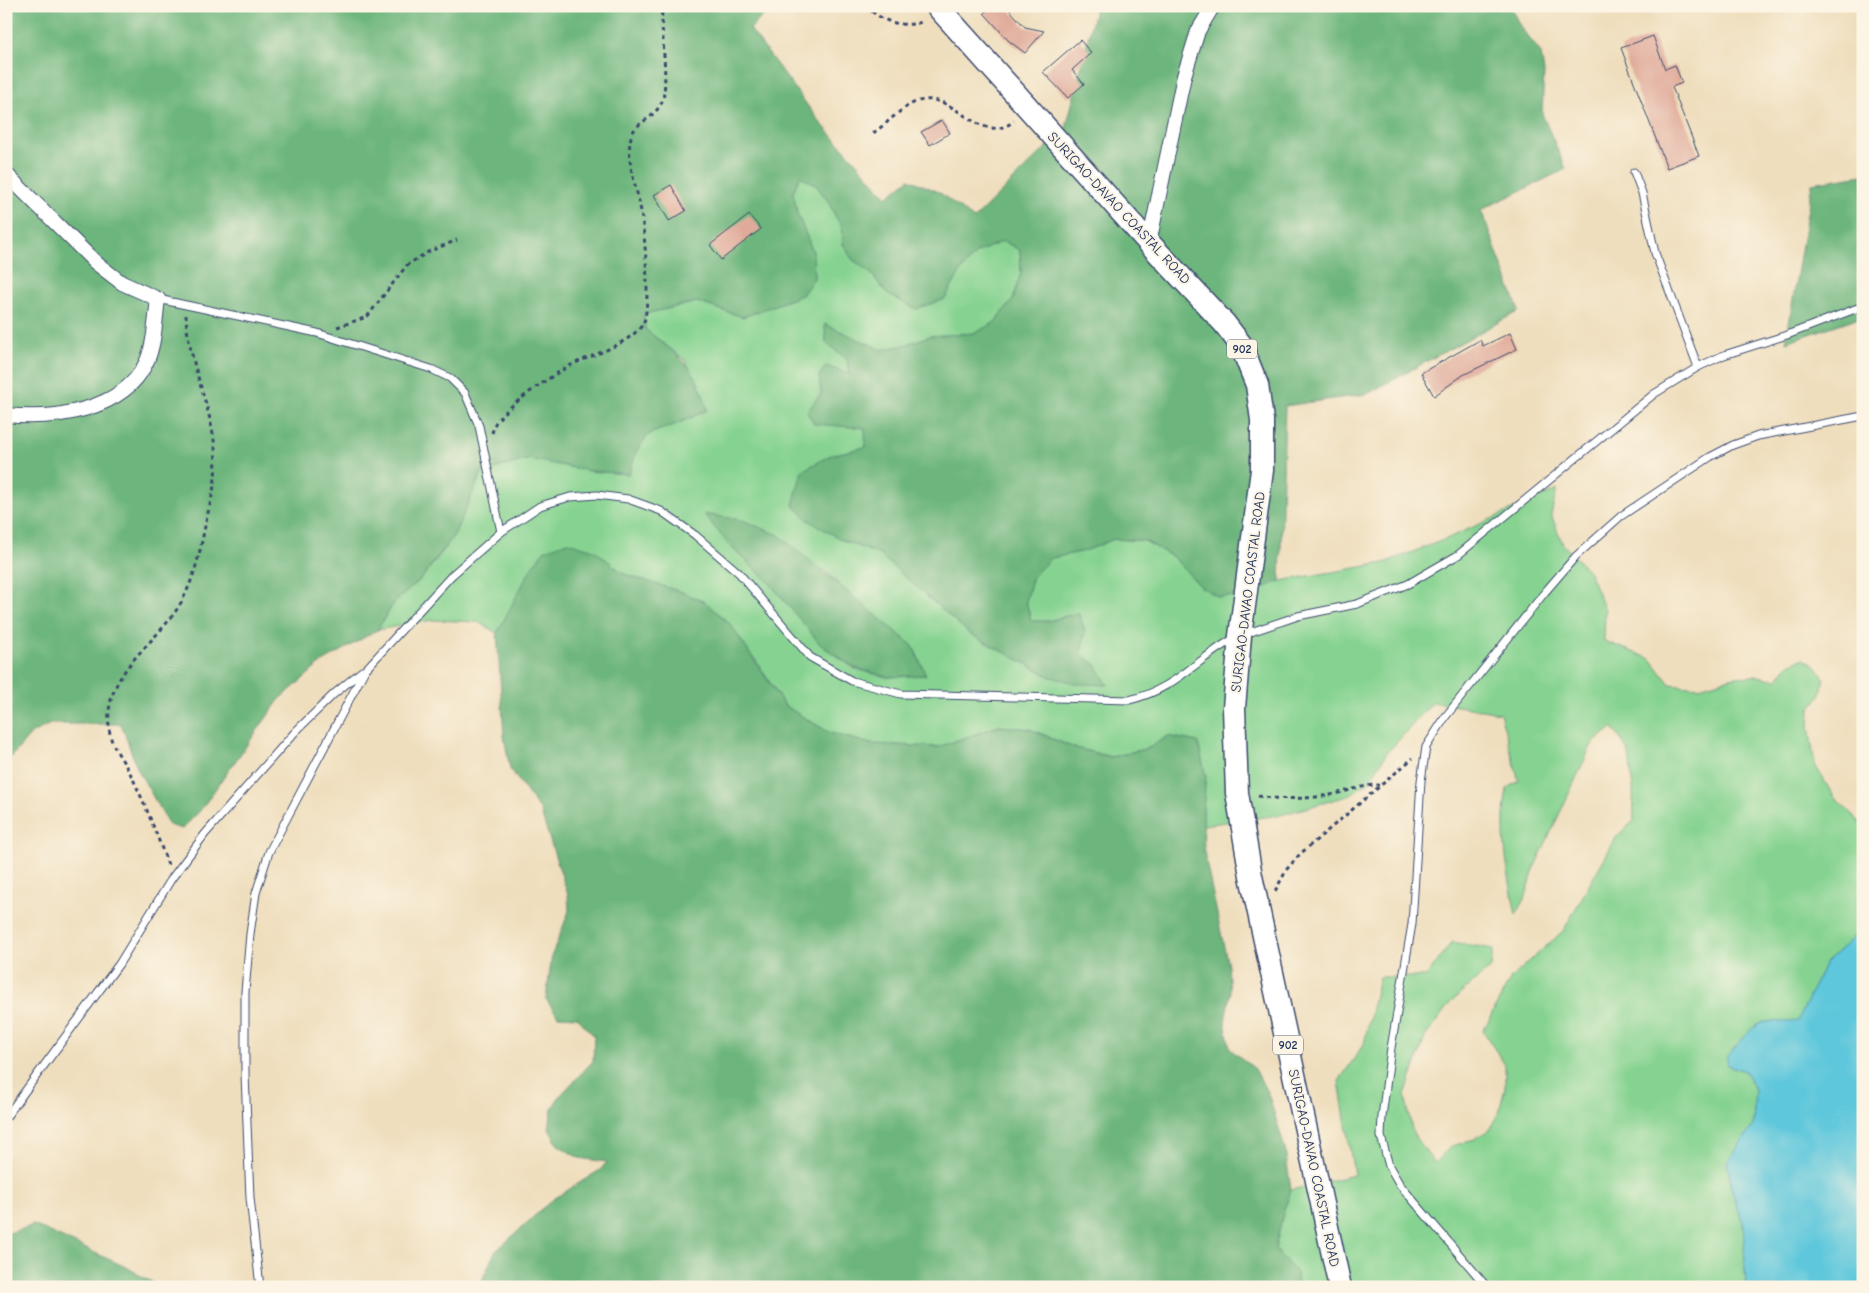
<svg xmlns="http://www.w3.org/2000/svg" width="1869" height="1293" viewBox="0 0 1869 1293" font-family="'Comic Neue',sans-serif">
<style>
.green{fill:#86d391;stroke:#508178;fill-rule:evenodd}
.forest{fill:#6cb57b;stroke:#44726c}
.water{fill:#5ec7db;stroke:#3c7b9c}
.building{fill:#e0aa9a}
.lines{fill:none;stroke-linecap:round;stroke-linejoin:round}
.service-casing{stroke:#3b496c;stroke-width:9}
.minor-casing{stroke:#3b496c;stroke-width:16}
.trunk-casing{stroke:#3b496c;stroke-width:25}
.path{stroke:#3b496c;stroke-width:3;stroke-dasharray:4 4;stroke-linecap:butt}
.service{stroke:#fff;stroke-width:7}
.minor{stroke:#fff;stroke-width:14}
.trunk{stroke:#fff;stroke-width:22}
.labels{text-anchor:middle;dominant-baseline:central;stroke-width:4.5;stroke-linejoin:round;paint-order:stroke}
.shield{fill:#fcf5e5;stroke:#5e6a86;stroke-width:1}
.shield-label{font-size:12px;font-weight:bold;fill:#1b2f5e}
.street-label{font-size:14px;fill:#1b2f5e;stroke:#fcf5e5}
</style>
<rect width="100%" height="100%" fill="#fcf5e5"/>
<filter id="ink" filterUnits="userSpaceOnUse"><feTurbulence type="fractalNoise" baseFrequency=".02" numOctaves="2"/><feDisplacementMap in="SourceGraphic" scale="10" xChannelSelector="R" yChannelSelector="G"/><feConvolveMatrix kernelMatrix="1 2 1 2 8 2 1 2 1" color-interpolation-filters="sRGB"/></filter>
<filter id="wash" filterUnits="userSpaceOnUse"><feTurbulence type="fractalNoise" baseFrequency=".0096" numOctaves="4" result="noise"/><feDisplacementMap in="SourceGraphic" scale="20" xChannelSelector="R" yChannelSelector="G"/><feGaussianBlur stdDeviation="1.12" result="paint"/><feColorMatrix in="noise" values="0 0 0 0 0 0 0 0 0 0 0 0 0 0 0 0 0 1.4 0 .05"/><feComposite in="paint" operator="in"/></filter>
<g filter="url(#wash)">
<rect width="100%" height="100%" fill="#efdebd"/>
<path class="green" d="M 800,176 L 816,185 L 826,198 L 842,228 L 843,244 L 852,259 L 871,273 L 887,294 L 945,299 L 960,272 L 976,253 L 1003,241 L 1020,250 L 1021,273 L 1013,300 L 994,323 L 975,333 L 930,336 L 905,345 L 882,350 L 825,325 L 826,342 L 847,359 L 850,374 L 819,376 L 821,393 L 843,425 L 865,428 L 866,447 L 831,455 L 802,471 L 798,489 L 840,539 L 880,555 L 970,634 L 1051,677 L 1096,665 L 1081,654 L 1085,630 L 1078,613 L 1048,621 L 1031,622 L 1026,601 L 1033,576 L 1051,558 L 1085,551 L 1114,539 L 1145,541 L 1173,557 L 1187,571 L 1243,596 L 1280,581 L 1384,563 L 1446,539 L 1557,490 L 1551,515 L 1563,544 L 1589,572 L 1605,610 L 1604,641 L 1651,659 L 1670,684 L 1699,687 L 1734,677 L 1759,676 L 1777,680 L 1789,664 L 1804,658 L 1815,665 L 1824,678 L 1821,694 L 1810,709 L 1809,727 L 1815,765 L 1834,797 L 1863,825 L 1863,929 L 1825,963 L 1798,1022 C 1787,1023 1777,1022 1766,1022 C 1753,1022 1738,1047 1727,1056 L 1728,1065 L 1745,1071 L 1755,1089 L 1753,1126 L 1727,1162 L 1736,1207 L 1743,1221 L 1746,1287 L 1299,1287 L 1296,1273 L 1275,1249 L 1283,1213 L 1291,1190 L 1354,1175 L 1339,1081 L 1364,1044 L 1379,977 L 1426,977 L 1452,942 L 1493,949 L 1491,967 L 1450,1003 L 1425,1037 L 1405,1095 L 1413,1134 L 1434,1163 L 1451,1146 L 1471,1141 L 1489,1130 L 1499,1112 L 1505,1088 L 1505,1065 L 1483,1031 L 1511,978 L 1563,931 L 1617,836 L 1634,821 L 1633,789 L 1629,753 L 1613,727 L 1592,744 L 1535,866 L 1525,899 L 1516,915 C 1508,872 1499,832 1507,789 L 1519,781 L 1500,713 L 1433,702 L 1386,754 L 1369,782 L 1348,796 L 1280,815 L 1203,825 L 1203,809 L 1168,736 L 1149,748 L 1111,757 L 1072,747 L 1030,729 L 999,726 L 938,747 L 871,744 L 830,733 L 785,706 L 755,659 L 653,584 L 624,574 L 594,550 L 508,614 L 497,633 L 478,622 L 432,620 L 377,630 L 394,603 L 421,579 L 443,551 L 454,535 L 482,472 L 530,459 L 589,471 L 629,474 L 637,450 L 649,434 L 679,423 L 707,410 L 686,361 L 645,329 L 644,314 L 697,302 L 743,317 L 802,295 L 814,278 L 813,252 L 797,213 L 793,192 ZM 729,545 L 824,570 L 853,598 L 913,646 L 926,675 L 887,677 L 855,669 L 821,645 L 768,581 Z"/>
<g class="forest">
<path d="M 6,6 L 773,6 L 750,29 L 819,121 L 887,197 L 909,179 L 939,192 L 974,219 L 1066,128 L 1096,6 L 1510,6 L 1521,28 L 1541,53 L 1544,72 L 1542,114 L 1566,169 L 1481,210 L 1519,311 L 1367,394 L 1285,406 L 1280,581 L 1243,596 L 1219,597 L 1201,587 L 1173,557 L 1145,541 L 1114,539 L 1085,551 L 1051,558 L 1033,576 L 1026,601 L 1031,621 L 1048,621 L 1078,613 L 1085,630 L 1081,654 L 1096,665 L 1108,685 L 1079,684 L 1051,677 L 970,634 L 880,555 L 840,539 L 808,520 L 793,505 L 802,471 L 831,455 L 866,447 L 865,428 L 814,424 L 807,412 L 821,393 L 819,376 L 826,366 L 850,374 L 847,359 L 826,343 L 825,324 L 882,350 L 905,345 L 930,336 L 975,333 L 994,323 L 1013,300 L 1021,273 L 1020,250 L 1003,241 L 976,253 L 960,272 L 945,299 L 916,309 L 887,294 L 871,273 L 852,259 L 843,244 L 842,228 L 826,198 L 816,185 L 800,176 L 793,192 L 797,213 L 813,252 L 814,278 L 802,295 L 743,317 L 697,302 L 644,314 L 645,329 C 678,356 698,366 707,410 L 679,423 L 649,434 L 637,450 L 629,474 L 589,471 L 530,459 L 482,472 L 454,535 L 421,579 L 394,603 L 377,630 L 321,663 L 279,700 L 199,812 L 182,829 L 169,825 L 138,770 L 121,724 L 50,724 L 32,733 L 6,763 Z"/>
<path d="M 1863,175 L 1863,320 L 1854,319 L 1786,342 L 1812,183 Z"/>
<path d="M 704,514 L 742,520 L 779,535 L 913,646 L 926,675 L 887,677 L 855,668 L 821,645 L 768,581 L 729,545 Z"/>
<path d="M 568,542 L 594,550 L 624,574 L 682,592 L 705,602 L 731,625 L 785,706 L 830,733 L 871,744 L 938,747 L 999,726 L 1030,729 L 1072,747 L 1111,757 L 1149,748 L 1168,736 L 1198,742 L 1206,777 L 1203,809 L 1204,852 L 1228,966 L 1230,993 L 1225,1022 L 1230,1049 L 1255,1069 L 1269,1096 L 1285,1149 L 1291,1190 L 1283,1213 L 1275,1249 L 1296,1273 L 1299,1287 L 479,1287 L 495,1252 L 552,1200 L 600,1170 L 607,1162 L 579,1158 L 558,1145 L 549,1129 L 552,1109 L 559,1097 L 593,1061 L 594,1036 L 577,1017 L 558,1016 L 546,999 L 552,955 L 569,911 L 568,895 L 540,810 L 510,769 L 504,736 L 497,633 L 533,565 L 545,550 Z"/>
<path d="M 34,1225 L 128,1268 L 160,1287 L 6,1287 L 6,1234 Z"/>
</g>
<path class="water" d="M 1863,929 L 1863,1287 L 1746,1287 L 1743,1221 L 1736,1207 L 1727,1162 L 1753,1126 L 1755,1090 L 1745,1071 L 1727,1065 L 1727,1055 C 1738,1047 1753,1022 1766,1022 C 1777,1021 1787,1023 1798,1021 L 1825,963 Z"/>
<g id="blocks">
<g class="building">
<path d="M 992,6 L 1006,6 L 1025,27 L 1044,31 L 1025,53 L 1009,41 L 984,13 Z"/>
<path d="M 1653,36 L 1665,69 L 1675,65 L 1682,83 L 1672,87 L 1699,156 L 1667,168 L 1621,48 Z"/>
<path d="M 1080,40 L 1091,53 L 1072,70 L 1084,84 L 1068,98 L 1043,72 Z"/>
<path d="M 942,120 L 950,133 L 930,145 L 921,132 Z"/>
<path d="M 671,185 L 686,211 L 669,221 L 654,195 Z"/>
<path d="M 749,215 L 761,229 L 721,260 L 710,245 Z"/>
<path d="M 1510,333 L 1517,349 L 1463,375 L 1434,396 L 1421,373 L 1480,340 L 1483,346 Z"/>
</g>
</g>
</g>
<g filter="url(#ink)">
<use href="#blocks" fill-opacity="0" stroke="#3b496c" stroke-width="1"/>
<g class="lines">
<defs>
<g id="service">
<path d="M 1634,172 L 1642,193 L 1655,253 L 1698,367"/>
<path d="M 158,299 L 317,333 L 431,369 L 450,378 L 465,393 L 479,426 L 501,532"/>
<path d="M 1245,634 L 1298,616 L 1357,604 L 1408,584 L 1432,570 L 1458,555 L 1654,394 L 1698,367 L 1724,355 L 1787,335 L 1863,306"/>
<path d="M 6,1117 L 119,964 L 172,878 L 205,834 L 295,732 L 334,694 L 362,671"/>
<path d="M 260,1287 L 250,1198 L 245,1074 L 245,992 L 250,934 L 256,893 L 269,852 L 365,670 L 452,575 L 501,532 L 540,506 L 570,497 L 597,495 L 628,499 L 661,511 L 695,535 L 739,573 L 810,657 L 852,681 L 901,694 L 1129,700 C 1175,690 1196,659 1235,638"/>
<path d="M 1487,1287 L 1400,1185 L 1389,1166 L 1381,1136 L 1382,1117 L 1391,1048 L 1412,924 L 1421,781 L 1426,747 L 1446,716 L 1545,592 L 1576,556 L 1621,516 L 1710,457 L 1733,445 L 1758,436 L 1863,416"/>
</g>
<g id="minor">
<path d="M 6,174 L 96,263 L 122,283 L 158,299 C 155,320 155,344 146,363 C 123,411 53,420 6,415"/>
<path d="M 1149,243 L 1184,76 L 1198,31 L 1213,6"/>
</g>
<path id="trunk" d="M 937,6 L 1149,243 L 1224,323 L 1241,345 L 1257,385 L 1262,420 L 1262,470 L 1240,636 L 1234,708 L 1237,793 L 1251,876 L 1340,1287"/>
</defs>
<use href="#service" class="service-casing"/>
<use href="#minor" class="minor-casing"/>
<use href="#trunk" class="trunk-casing"/>
<g class="path">
<path d="M 866,6 C 881,22 904,29 924,21"/>
<path d="M 873,133 C 889,123 905,102 924,100 C 957,95 981,147 1014,121"/>
<path d="M 337,327 L 367,317 L 407,265 L 428,252 L 457,240"/>
<path d="M 492,433 C 493,430 494,425 496,422 C 507,406 554,374 571,365 C 592,355 630,344 643,324 C 651,310 645,237 642,219 C 640,199 632,180 630,159 C 626,118 647,128 661,104 C 670,88 660,29 662,6"/>
<path d="M 1258,796 C 1280,800 1307,799 1329,795 C 1347,792 1361,785 1379,785"/>
<path d="M 168,865 C 157,835 146,806 132,777 C 126,764 112,748 110,734 C 99,669 159,647 184,597 C 196,573 201,547 206,521 C 209,507 214,492 215,477 C 221,420 188,371 186,315"/>
<path d="M 1275,891 L 1287,869 L 1300,854 L 1413,758"/>
</g>
<use href="#service" class="service"/>
<use href="#minor" class="minor"/>
<use href="#trunk" class="trunk"/>
</g>
</g>
<g class="labels">
<g class="shield">
<rect x="1227" y="339.5" width="30" height="19" rx="4"/>
<rect x="1273" y="1035.5" width="30" height="19" rx="4"/>
</g>
<g class="shield-label">
<text x="1242" y="349">902</text>
<text x="1288" y="1045">902</text>
</g>
<g class="street-label">
<text transform="translate(1119 208) rotate(47)">SURIGAO-DAVAO COASTAL ROAD</text>
<text transform="translate(1248 592) rotate(-83)">SURIGAO-DAVAO COASTAL ROAD</text>
<text transform="translate(1314 1168) rotate(78)">SURIGAO-DAVAO COASTAL ROAD</text>
</g>
</g>
<rect width="1869" height="1293" fill="none" stroke="#fcf5e5" stroke-width="25"/>
</svg>
